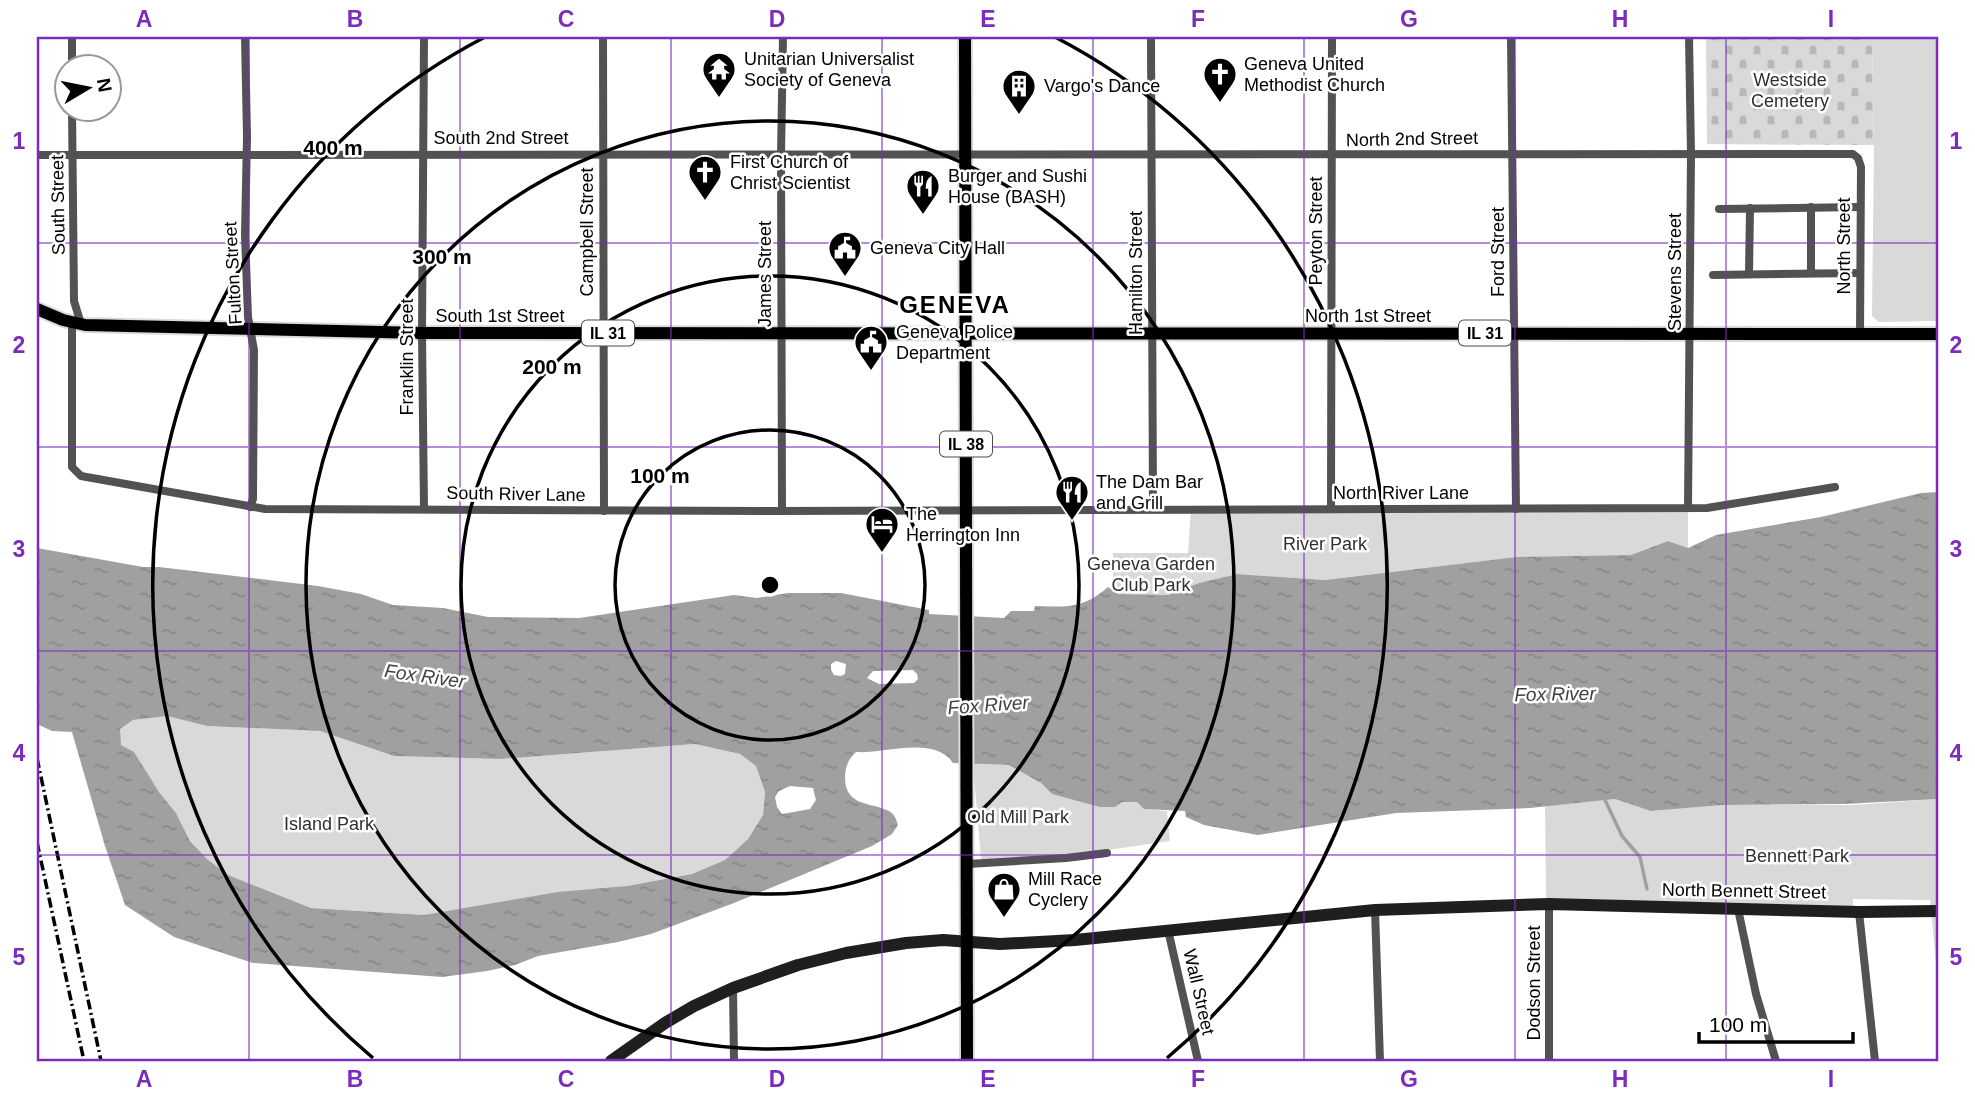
<svg xmlns="http://www.w3.org/2000/svg" width="1975" height="1098" viewBox="0 0 1975 1098" font-family="Helvetica,sans-serif">
<style>
.green{fill:#d9d9d9}
.cemetery{fill:url(#cemetery-stones)}
.water{fill:url(#water-ripples);fill-rule:evenodd}
.lines{fill:none;stroke-linecap:round;stroke-linejoin:round}
.stream{stroke:#a0a0a0;stroke-width:3.5}
.primary-casing{stroke:#dbdbdb;stroke-width:16}
.street{stroke:#525252;stroke-width:8}
.secondary{stroke:#1f1f1f;stroke-width:12}
.primary{stroke:#000;stroke-width:12}
.rail{stroke:#000;stroke-width:3.5;stroke-dasharray:10 3.5 2 3.5;stroke-linecap:butt}
.grid{fill:none;stroke:#7b2cbf;stroke-width:2;stroke-opacity:0.55}
.ring{fill:none;stroke:#000;stroke-width:3.5}
.labels{text-anchor:middle;dominant-baseline:central;stroke-width:5;stroke-linejoin:round;paint-order:stroke}
.shield{fill:#fff;stroke:#4c4c4c;stroke-width:2}
.shield-label{font-size:16px;font-weight:bold;fill:#000}
.poi-label{font-size:18px;fill:#000;stroke:#fff;text-anchor:start}
.park-label{font-size:18px;fill:#303030;stroke:#fff}
.street-label{font-size:18px;fill:#000;stroke:#fff}
.water-label{font-size:19px;font-style:italic;fill:#414141;stroke:#fff}
.district-label{font-size:24px;font-weight:bold;letter-spacing:2px;fill:#000;stroke:#fff}
.centre{fill:#000;stroke:#fff;stroke-width:3.5}
.ring-label{font-size:21px;text-anchor:middle;font-weight:bold;fill:#000;stroke:#fff;stroke-width:5;stroke-linejoin:round;paint-order:stroke}
.neatline{fill:none;stroke:#7b2cbf;stroke-width:2.5}
.grid-label{font-size:23px;text-anchor:middle;font-weight:bold;fill:#7b2cbf}
</style>
<defs>
<pattern id="cemetery-stones" width="16" height="16" patternUnits="userSpaceOnUse" patternTransform="scale(1.75)"><rect width="16" height="16" fill="#d9d9d9"/><path d="M2 7V4a2 2 0 0 1 4 0v3zM10 15v-3a2 2 0 0 1 4 0v3z" fill="#b8b8b8"/></pattern>
<pattern id="water-ripples" width="26" height="14" patternUnits="userSpaceOnUse" patternTransform="scale(1.75)"><rect width="26" height="14" fill="#a0a0a0"/><path d="M2 4q2-2 4 0t4 0M15 11q2-2 4 0t4 0" fill="none" stroke="#888"/></pattern>
</defs>
<rect width="100%" height="100%" fill="#fff"/>
<g class="green">
<path d="M 1872,37 L 1938,37 L 1938,321 L 1879,322 L 1872,316 L 1874,145 Z"/>
<path d="M 1191,508 L 1688,508 L 1688,548 L 1668,541 L 1631,555 L 1516,557 L 1325,580 L 1237,574 L 1199,583 L 1168,595 L 1119,594 L 1113,590 L 1113,553 L 1188,553 Z"/>
<path d="M 167,716 L 207,726 L 320,731 L 394,756 L 501,759 L 695,744 L 740,754 L 756,766 L 765,792 L 763,815 L 748,839 L 725,860 L 692,874 L 627,886 L 424,915 L 311,908 L 228,875 L 207,859 L 190,841 L 176,813 L 121,745 L 119,729 L 133,720 Z"/>
<path d="M 973,764 L 1009,765 L 1041,783 L 1052,794 L 1138,802 L 1144,809 L 1167,811 L 1170,841 L 1066,856 L 981,860 Z"/>
<path d="M 1615,799 L 1652,811 L 1723,805 L 1853,805 L 1938,799 L 1938,983 L 1930,900 L 1853,899 L 1853,907 L 1546,898 L 1545,806 Z"/>
</g>
<path class="cemetery" d="M 1706,37 L 1872,37 L 1874,145 L 1707,144 Z"/>
<path class="water" d="M 1938,492 L 1938,799 L 1844,804 L 1723,805 L 1651,811 L 1615,799 L 1530,808 L 1396,813 L 1258,835 L 1204,825 L 1186,817 L 1185,811 L 1144,809 L 1137,802 L 1122,802 L 1115,807 L 1100,807 L 1052,794 L 1041,783 L 1009,765 L 953,763 C 935,735 884,754 856,752 C 849,758 845,767 845,777 C 845,807 871,802 889,811 C 895,815 896,819 898,825 L 892,834 L 872,846 L 734,903 L 651,934 L 618,942 L 538,956 L 515,965 L 487,971 L 442,977 L 253,963 L 174,937 L 125,905 L 105,846 L 72,732 L 52,731 L 37,724 L 37,548 L 143,567 L 159,567 L 318,586 L 361,594 L 393,605 L 443,608 L 488,617 L 579,618 L 734,595 L 757,598 L 788,593 L 841,593 L 929,610 L 929,614 L 1004,618 L 1011,611 L 1034,611 L 1035,606 C 1067,607 1083,609 1108,587 L 1119,594 L 1168,595 L 1199,583 L 1237,574 L 1325,580 L 1516,557 L 1631,555 L 1668,541 L 1688,548 L 1716,535 L 1821,517 L 1921,493 ZM 836,661 L 846,664 L 845,674 L 841,676 L 834,675 L 831,670 L 831,664 ZM 913,670 L 917,674 L 918,679 L 914,683 L 879,684 L 867,678 L 873,671 ZM 167,716 L 207,726 L 320,731 L 394,756 L 501,759 L 695,744 L 740,754 L 756,766 L 765,792 L 763,815 L 748,839 L 725,860 L 692,874 L 627,886 L 558,892 L 424,915 L 311,908 L 228,875 L 207,859 L 190,841 L 176,813 L 159,792 L 134,752 L 121,745 L 120,729 L 133,720 ZM 790,786 L 813,788 L 816,800 L 810,809 L 782,814 L 777,807 L 775,797 L 779,791 Z"/>
<g class="lines">
<path class="stream" d="M 1605,800 L 1622,836 L 1640,857 L 1647,889"/>
<defs>
<g id="primary">
<path d="M 965,37 L 967,1061"/>
<path d="M 37,309 L 63,320 L 85,325 L 422,333 L 1938,334"/>
</g>
</defs>
<use href="#primary" class="primary-casing"/>
<g class="street">
<path d="M 245,37 L 247,137 L 245,234 L 248,317 L 254,350 L 253,499 L 250,507"/>
<path d="M 603,37 L 604,511"/>
<path d="M 1151,37 L 1153,509"/>
<path d="M 1511,37 L 1516,509"/>
<path d="M 72,66 L 72,37"/>
<path d="M 72,108 L 74,301 L 81,324"/>
<path d="M 37,155 L 1853,154 L 1858,158 L 1861,167 L 1860,335"/>
<path d="M 1719,209 L 1860,207"/>
<path d="M 1811,273 L 1811,207"/>
<path d="M 1749,274 L 1750,208"/>
<path d="M 1713,275 L 1860,273"/>
<path d="M 72,322 L 72,467 L 81,476 L 265,509 L 774,511 L 1707,508 L 1835,487"/>
<path d="M 1331,508 L 1332,37"/>
<path d="M 1688,508 L 1691,154 L 1689,37"/>
<path d="M 424,509 L 422,333 L 424,37"/>
<path d="M 782,511 L 781,155 L 783,37"/>
<path d="M 968,864 L 1066,858 L 1107,853"/>
<path d="M 1738,909 L 1756,994 L 1776,1061"/>
<path d="M 1375,910 L 1380,1061"/>
<path d="M 1859,912 L 1875,1061"/>
<path d="M 1168,930 L 1198,1061"/>
<path d="M 733,988 L 734,1061"/>
<path d="M 1549,1061 L 1549,904"/>
</g>
<path class="secondary" d="M 611,1061 L 665,1023 L 694,1006 L 733,988 L 798,965 L 846,953 L 906,943 L 943,940 L 1000,944 L 1075,940 L 1375,910 L 1549,904 L 1859,912 L 1938,911"/>
<use href="#primary" class="primary"/>
<g class="rail">
<path d="M 37,758 L 101,1061"/>
<path d="M 37,842 L 84,1061"/>
</g>
</g>
<path class="grid" d="M 249,37 L 249,1061M 460,37 L 460,1061M 671,37 L 671,1061M 882,37 L 882,1061M 1093,37 L 1093,1061M 1304,37 L 1304,1061M 1515,37 L 1515,1061M 1726,37 L 1726,1061M 37,243 L 1938,243M 37,447 L 1938,447M 37,651 L 1938,651M 37,855 L 1938,855"/>
<g class="ring">
<circle cx="770" cy="585" r="155"/>
<circle cx="770" cy="585" r="309"/>
<circle cx="770" cy="585" r="464"/>
<path d="M373 1058A618 618 0 0 1 485 37M1055 37A618 618 0 0 1 1167 1058"/>
</g>
<defs>
<symbol id="temple-pin" viewBox="-11 -11 22 30"><path d="M0 17L-7.5 6A9.5 9.5 0 1 1 7.5 6Z" fill="#000" stroke="#fff"/><path d="M0-6L5-2H3V0L6.5 2.5H4V6H1.5V3h-3V6H-4V2.5H-6.5L-3 0V-2H-5Z" fill="#fff"/></symbol>
<symbol id="church-pin" viewBox="-11 -11 22 30"><path d="M0 17L-7.5 6A9.5 9.5 0 1 1 7.5 6Z" fill="#000" stroke="#fff"/><path d="M-1.2-6h2.4v3.5h3.3v2.4h-3.3V6h-2.4V-.1h-3.3v-2.4h3.3Z" fill="#fff"/></symbol>
<symbol id="building-pin" viewBox="-11 -11 22 30"><path d="M0 17L-7.5 6A9.5 9.5 0 1 1 7.5 6Z" fill="#000" stroke="#fff"/><path d="M-4-6H4V6H1V3H-1V6H-4ZM-2.5-4.3h1.7v1.8h-1.7ZM.8-4.3h1.7v1.8H.8ZM-2.5-1h1.7V.8h-1.7ZM.8-1h1.7V.8H.8Z" fill="#fff"/></symbol>
<symbol id="restaurant-pin" viewBox="-11 -11 22 30"><path d="M0 17L-7.5 6A9.5 9.5 0 1 1 7.5 6Z" fill="#000" stroke="#fff"/><path d="M-5-6h1v4h1v-4h1v4h1v-4h1v5L-1.5 .5V6h-2V.5L-5-1ZM5-6V6H3V1.5H1.5Q1.5-4 5-6Z" fill="#fff"/></symbol>
<symbol id="civic-pin" viewBox="-11 -11 22 30"><path d="M0 17L-7.5 6A9.5 9.5 0 1 1 7.5 6Z" fill="#000" stroke="#fff"/><path d="M-.6-6.5H3V-4.5H.6V-3L4-1V1h2V6H-6V1h2V-1L-.6-3ZM-1.2 2.5V6h2.4V2.5Z" fill="#fff"/></symbol>
<symbol id="hotel-pin" viewBox="-11 -11 22 30"><path d="M0 17L-7.5 6A9.5 9.5 0 1 1 7.5 6Z" fill="#000" stroke="#fff"/><path d="M-6-4.5h1.5V1H6V5H4.5V3h-9V5H-6ZM-4 0a1.8 1.8 0 1 1 3.6 0ZM.5 0V-2.5h3Q6-2.5 6 0Z" fill="#fff"/></symbol>
<symbol id="shop-pin" viewBox="-11 -11 22 30"><path d="M0 17L-7.5 6A9.5 9.5 0 1 1 7.5 6Z" fill="#000" stroke="#fff"/><path d="M-5-2.5h2.3a2.7 3.5 0 0 1 5.4 0H5L5.5 6h-11ZM-1.5-2.5h3a1.5 2.3 0 0 0-3 0Z" fill="#fff"/></symbol>
</defs>
<g fill-rule="evenodd">
<use href="#temple-pin" x="700" y="50" width="38" height="52"/>
<use href="#church-pin" x="1201" y="55" width="38" height="52"/>
<use href="#building-pin" x="1000" y="67" width="38" height="52"/>
<use href="#church-pin" x="686" y="153" width="38" height="52"/>
<use href="#restaurant-pin" x="904" y="167" width="38" height="52"/>
<use href="#civic-pin" x="826" y="229" width="38" height="52"/>
<use href="#civic-pin" x="852" y="323" width="38" height="52"/>
<use href="#restaurant-pin" x="1053" y="473" width="38" height="52"/>
<use href="#hotel-pin" x="863" y="505" width="38" height="52"/>
<use href="#shop-pin" x="985" y="870" width="38" height="52"/>
</g>
<g class="labels">
<g class="shield">
<rect x="582" y="320.5" width="52" height="25" rx="5"/>
<rect x="1459" y="320.5" width="52" height="25" rx="5"/>
<rect x="940" y="431.5" width="52" height="25" rx="5"/>
</g>
<g class="shield-label">
<text x="608" y="333">IL 31</text>
<text x="1485" y="333">IL 31</text>
<text x="966" y="444">IL 38</text>
</g>
<g class="poi-label">
<text x="744" y="59">Unitarian Universalist<tspan x="744" dy="21">Society of Geneva</tspan></text>
<text x="1244" y="64">Geneva United<tspan x="1244" dy="21">Methodist Church</tspan></text>
<text x="1044" y="86">Vargo's Dance</text>
<text x="730" y="162">First Church of<tspan x="730" dy="21">Christ Scientist</tspan></text>
<text x="948" y="176">Burger and Sushi<tspan x="948" dy="21">House (BASH)</tspan></text>
<text x="870" y="248">Geneva City Hall</text>
<text x="896" y="332">Geneva Police<tspan x="896" dy="21">Department</tspan></text>
<text x="1096" y="482">The Dam Bar<tspan x="1096" dy="21">and Grill</tspan></text>
<text x="906" y="514">The<tspan x="906" dy="21">Herrington Inn</tspan></text>
<text x="1028" y="879">Mill Race<tspan x="1028" dy="21">Cyclery</tspan></text>
</g>
<g class="park-label">
<text x="1790" y="80">Westside<tspan x="1790" dy="21">Cemetery</tspan></text>
<text x="1325" y="544">River Park</text>
<text x="1151" y="564">Geneva Garden<tspan x="1151" dy="21">Club Park</tspan></text>
<text x="1018" y="817">Old Mill Park</text>
<text x="329" y="824">Island Park</text>
<text x="1797" y="856">Bennett Park</text>
</g>
<g class="street-label">
<text x="501" y="138">South 2nd Street</text>
<text transform="translate(1412 139) rotate(-1)">North 2nd Street</text>
<text transform="translate(58 205) rotate(-91)">South Street</text>
<text transform="translate(1316 231) rotate(-90)">Peyton Street</text>
<text transform="translate(587 232) rotate(-90)">Campbell Street</text>
<text transform="translate(1844 246) rotate(-90)">North Street</text>
<text transform="translate(1498 252) rotate(-90)">Ford Street</text>
<text transform="translate(1675 272) rotate(-90)">Stevens Street</text>
<text transform="translate(233 273) rotate(-93)">Fulton Street</text>
<text transform="translate(1136 273) rotate(-90)">Hamilton Street</text>
<text transform="translate(765 274) rotate(-90)">James Street</text>
<text x="500" y="316">South 1st Street</text>
<text x="1368" y="316">North 1st Street</text>
<text transform="translate(407 357) rotate(-90)">Franklin Street</text>
<text x="1401" y="493">North River Lane</text>
<text transform="translate(516 494) rotate(1)">South River Lane</text>
<text transform="translate(1744 891) rotate(1)">North Bennett Street</text>
<text transform="translate(1534 983) rotate(-90)">Dodson Street</text>
<text transform="translate(1199 992) rotate(77)">Wall Street</text>
</g>
<g class="water-label">
<text transform="translate(425 676) rotate(8)">Fox River</text>
<text transform="translate(1555 694) rotate(-1)">Fox River</text>
<text transform="translate(988 705) rotate(-4)">Fox River</text>
</g>
<g class="district-label">
<text x="955" y="304">GENEVA</text>
</g>
</g>
<circle cx="770" cy="585" r="10" class="centre"/>
<g class="ring-label">
<text x="333" y="155">400 m</text>
<text x="442" y="264">300 m</text>
<text x="552" y="374">200 m</text>
<text x="660" y="483">100 m</text>
</g>
<rect width="1975" height="1098" fill="none" stroke="#ffffff" stroke-width="77"/>
<g transform="translate(88 88) rotate(80)"><circle r="33" fill="#ffffff" stroke="#999999" stroke-width="2"/>
<path d="M0-5L12 26L0 18L-12 26Z" fill="#000000"/>
<text y="-10" font-size="19" font-weight="bold" text-anchor="middle" fill="#000000">N</text>
</g>
<path d="M1699 1032v10h154v-10" fill="none" stroke="#000000" stroke-width="3.5"/>
<text x="1709" y="1032" font-size="21" fill="#000000" stroke="#ffffff" stroke-width="5" paint-order="stroke">100 m</text>
<rect x="38" y="38" width="1899" height="1022" class="neatline"/>
<g class="grid-label">
<text x="144" y="27">A</text>
<text x="355" y="27">B</text>
<text x="566" y="27">C</text>
<text x="777" y="27">D</text>
<text x="988" y="27">E</text>
<text x="1198" y="27">F</text>
<text x="1409" y="27">G</text>
<text x="1620" y="27">H</text>
<text x="1831" y="27">I</text>
<text x="19" y="149">1</text>
<text x="1956" y="149">1</text>
<text x="19" y="353">2</text>
<text x="1956" y="353">2</text>
<text x="19" y="557">3</text>
<text x="1956" y="557">3</text>
<text x="19" y="761">4</text>
<text x="1956" y="761">4</text>
<text x="19" y="965">5</text>
<text x="1956" y="965">5</text>
<text x="144" y="1087">A</text>
<text x="355" y="1087">B</text>
<text x="566" y="1087">C</text>
<text x="777" y="1087">D</text>
<text x="988" y="1087">E</text>
<text x="1198" y="1087">F</text>
<text x="1409" y="1087">G</text>
<text x="1620" y="1087">H</text>
<text x="1831" y="1087">I</text>
</g>
</svg>
